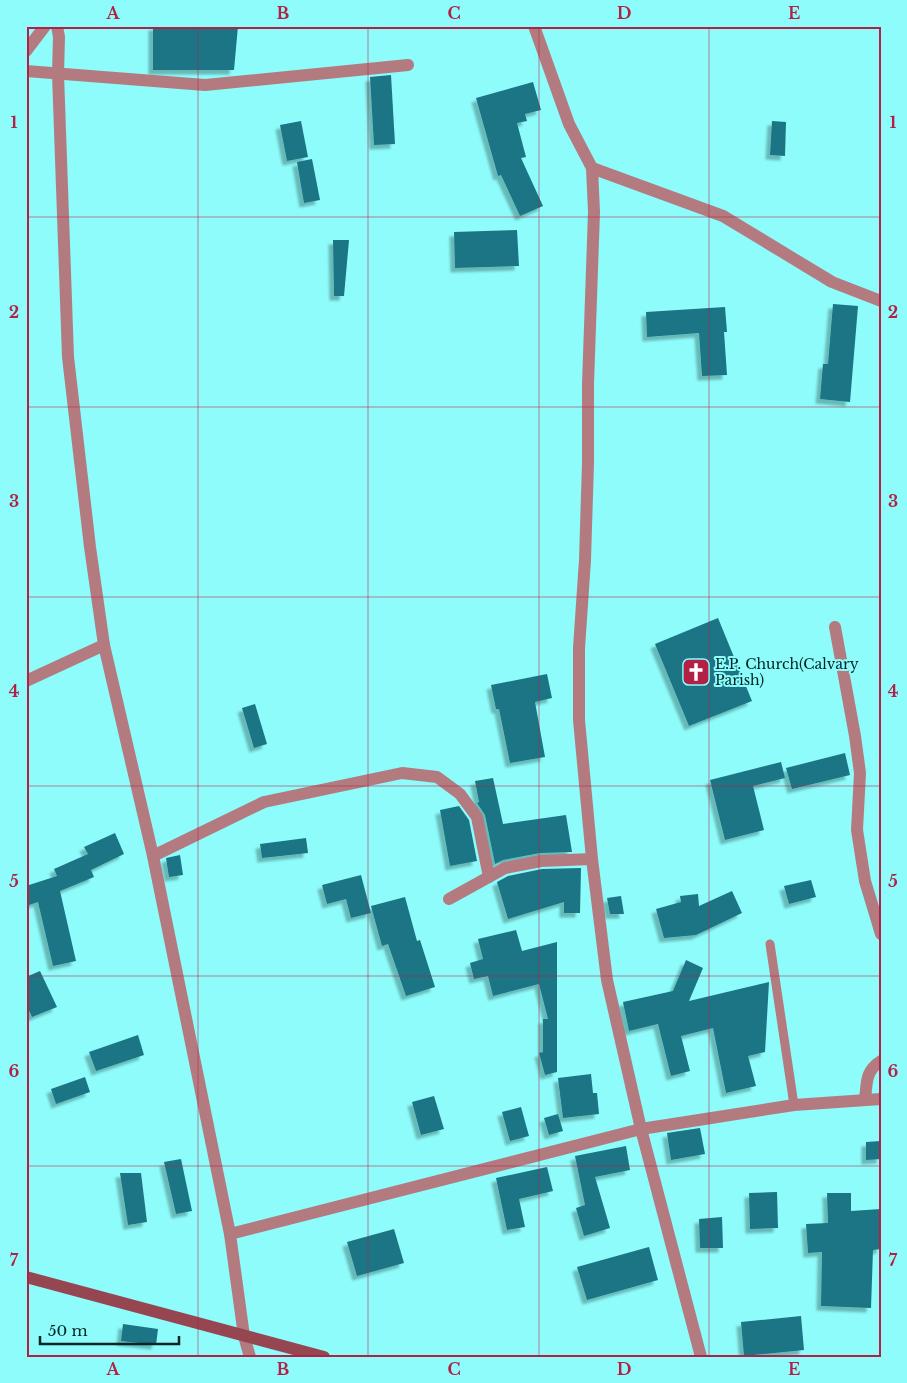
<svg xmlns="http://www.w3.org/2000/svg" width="907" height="1383" viewBox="0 0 907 1383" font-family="'Libre Baskerville',serif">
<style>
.building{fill:#1c7485;filter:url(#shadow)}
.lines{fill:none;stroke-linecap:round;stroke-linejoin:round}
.lane{stroke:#b37b80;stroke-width:9}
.street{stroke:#b37b80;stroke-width:12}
.secondary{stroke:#954651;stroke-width:12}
.grid{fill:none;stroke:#b22045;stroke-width:1;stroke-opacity:0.55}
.labels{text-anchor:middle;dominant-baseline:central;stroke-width:4;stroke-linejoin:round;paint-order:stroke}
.poi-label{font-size:14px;fill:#002524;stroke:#8dfcfa;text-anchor:start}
.neatline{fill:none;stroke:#b22045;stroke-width:2}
.grid-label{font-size:16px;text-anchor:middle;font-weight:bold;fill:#b22045}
</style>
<defs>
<filter id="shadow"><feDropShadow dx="-4.5" dy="4.5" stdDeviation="1" flood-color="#0004"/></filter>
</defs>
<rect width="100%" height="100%" fill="#8dfcfa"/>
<g class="building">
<path d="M 153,26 L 238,26 L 234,70 L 153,70 Z"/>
<path d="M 391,75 L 395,144 L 374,145 L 370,77 Z"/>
<path d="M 533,82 L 541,110 L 525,114 L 527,121 L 517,123 L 526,157 L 521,158 L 543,206 L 520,216 L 501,175 L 498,176 L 476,98 Z"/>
<path d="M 301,121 L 308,157 L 287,161 L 280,125 Z"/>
<path d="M 772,121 L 786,122 L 785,156 L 770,155 Z"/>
<path d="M 312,159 L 320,200 L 304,203 L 297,162 Z"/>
<path d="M 517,230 L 519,266 L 455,268 L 454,232 Z"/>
<path d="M 333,240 L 349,240 L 344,296 L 334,296 Z"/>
<path d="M 833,304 L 858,306 L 850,402 L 820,399 L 823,364 L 828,364 Z"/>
<path d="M 725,307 L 727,332 L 724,332 L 727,375 L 702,376 L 699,333 L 647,337 L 646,312 Z"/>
<path d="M 718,618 L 752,701 L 689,726 L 655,644 Z"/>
<path d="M 547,674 L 552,698 L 535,702 L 545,757 L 510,763 L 499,709 L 496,709 L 491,685 Z"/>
<path d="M 255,704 L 267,744 L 254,748 L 242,708 Z"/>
<path d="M 845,753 L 850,775 L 792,789 L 786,768 Z"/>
<path d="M 781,762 L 785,778 L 753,786 L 764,830 L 725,840 L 710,780 Z"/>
<path d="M 493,778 L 503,824 L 566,815 L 572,852 L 540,853 L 503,860 L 495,864 L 485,815 L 477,803 L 479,802 L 475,781 Z"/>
<path d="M 459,806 L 469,820 L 477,861 L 450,866 L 440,810 Z"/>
<path d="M 115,833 L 124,854 L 91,870 L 94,877 L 60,891 L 76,961 L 53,966 L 38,902 L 26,906 L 26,886 L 57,876 L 54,869 L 88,854 L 84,847 Z"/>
<path d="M 306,838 L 308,853 L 262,858 L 260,844 Z"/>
<path d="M 180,855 L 183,875 L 169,877 L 166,858 Z"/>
<path d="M 581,868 L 580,913 L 564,913 L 564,902 L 508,919 L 497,882 L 508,876 L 542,869 Z"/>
<path d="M 361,875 L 371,913 L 351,918 L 346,899 L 327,904 L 322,885 Z"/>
<path d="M 811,880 L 816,897 L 789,904 L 784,886 Z"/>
<path d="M 732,891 L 742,913 L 696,935 L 664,938 L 656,909 L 681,902 L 680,896 L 698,894 L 699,906 Z"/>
<path d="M 621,896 L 624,914 L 610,914 L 607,898 Z"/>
<path d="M 405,897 L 417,941 L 420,940 L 435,987 L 406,996 L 388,944 L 382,946 L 371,906 Z"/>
<path d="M 516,930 L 522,951 L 557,942 L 557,1072 L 545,1075 L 539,1053 L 543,1052 L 543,1019 L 548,1019 L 539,984 L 493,996 L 488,976 L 474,979 L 470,963 L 483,959 L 478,939 Z"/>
<path d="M 686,960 L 703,968 L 689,1001 L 769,982 L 765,1052 L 748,1056 L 756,1086 L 726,1093 L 713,1028 L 681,1036 L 690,1071 L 671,1076 L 658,1024 L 629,1031 L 623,1002 L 673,991 Z"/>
<path d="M 40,971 L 57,1007 L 32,1017 L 26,1004 L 26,977 Z"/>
<path d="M 138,1035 L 144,1055 L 96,1071 L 89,1052 Z"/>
<path d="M 591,1074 L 593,1093 L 597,1093 L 599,1114 L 563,1118 L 558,1078 Z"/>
<path d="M 85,1077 L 90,1092 L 56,1104 L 51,1089 Z"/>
<path d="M 434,1096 L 444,1129 L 421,1135 L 412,1102 Z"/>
<path d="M 521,1107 L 529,1136 L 510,1141 L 502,1112 Z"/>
<path d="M 558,1114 L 563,1131 L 549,1135 L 544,1118 Z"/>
<path d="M 700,1128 L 705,1154 L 671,1160 L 667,1133 Z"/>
<path d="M 881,1141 L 881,1159 L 866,1160 L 866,1142 Z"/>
<path d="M 626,1146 L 630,1170 L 595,1177 L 610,1228 L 584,1236 L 576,1208 L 585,1205 L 575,1156 Z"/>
<path d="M 181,1159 L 192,1211 L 176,1214 L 164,1162 Z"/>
<path d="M 547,1167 L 553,1191 L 519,1199 L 525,1227 L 507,1230 L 496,1178 Z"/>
<path d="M 120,1173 L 141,1173 L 147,1222 L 128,1225 Z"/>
<path d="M 777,1192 L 778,1228 L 750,1229 L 749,1193 Z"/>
<path d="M 827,1193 L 851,1193 L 851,1211 L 881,1209 L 881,1249 L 873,1250 L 871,1308 L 821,1306 L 822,1252 L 808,1253 L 806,1224 L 828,1223 Z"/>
<path d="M 722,1217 L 723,1248 L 700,1248 L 699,1219 Z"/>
<path d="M 394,1229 L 404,1263 L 357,1276 L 347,1242 Z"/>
<path d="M 649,1247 L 658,1280 L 587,1300 L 577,1267 Z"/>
<path d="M 801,1316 L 804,1350 L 744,1356 L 741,1322 Z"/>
<path d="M 123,1324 L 158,1329 L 156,1345 L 121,1341 Z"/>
</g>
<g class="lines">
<path class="lane" d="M 770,944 L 794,1105"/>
<g class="street">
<path d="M 57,26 L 59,37 L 58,74 L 68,357 L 90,547 L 104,645 L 153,856 L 230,1234"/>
<path d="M 534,26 L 569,124 L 592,168 L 594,212 L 588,384 L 588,463 L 585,560 L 579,648 L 579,720 L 592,859 L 607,980 L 641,1129 L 701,1357"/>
<path d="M 26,51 L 45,26"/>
<path d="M 26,71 L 205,85 L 408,65"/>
<path d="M 592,168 L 723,216 L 832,282 L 881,301"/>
<path d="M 835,627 L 855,736 L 860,773 L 857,830 L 865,881 L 881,934"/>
<path d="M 26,681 L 104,645"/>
<path d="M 153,856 L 264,802 L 402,773 L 437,777 L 460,794 L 477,817 L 489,877"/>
<path d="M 449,899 L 505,868 L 541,861 L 592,859"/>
<path d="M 865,1100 C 867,1083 865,1071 881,1061"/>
<path d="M 250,1357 L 244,1336 L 230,1234 L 641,1129 L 794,1105 L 881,1099"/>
</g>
<path class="secondary" d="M 26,1277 L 324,1357"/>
</g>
<path class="grid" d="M 198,26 L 198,1357M 368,26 L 368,1357M 539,26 L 539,1357M 709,26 L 709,1357M 26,217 L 881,217M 26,407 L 881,407M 26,597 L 881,597M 26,786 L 881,786M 26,976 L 881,976M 26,1166 L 881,1166"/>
<defs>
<symbol id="church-square" viewBox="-11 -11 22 22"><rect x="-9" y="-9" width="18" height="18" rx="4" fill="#b22045" stroke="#8dfcfa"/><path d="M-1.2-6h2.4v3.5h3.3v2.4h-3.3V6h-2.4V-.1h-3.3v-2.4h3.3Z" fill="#fff"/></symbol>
</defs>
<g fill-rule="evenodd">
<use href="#church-square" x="680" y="656" width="32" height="32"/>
</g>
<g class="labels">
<g class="poi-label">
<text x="715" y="664">E.P. Church(Calvary<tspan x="715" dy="16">Parish)</tspan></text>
</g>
</g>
<rect width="907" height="1383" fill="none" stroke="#8dfcfa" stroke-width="55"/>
<path d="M40 1336v8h139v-8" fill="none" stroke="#002524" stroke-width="2.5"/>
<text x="48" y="1336" font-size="15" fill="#002524" stroke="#8dfcfa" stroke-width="4" paint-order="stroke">50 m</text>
<rect x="28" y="28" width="852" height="1328" class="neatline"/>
<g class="grid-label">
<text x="113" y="19">A</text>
<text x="283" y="19">B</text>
<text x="454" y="19">C</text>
<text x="624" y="19">D</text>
<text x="794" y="19">E</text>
<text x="14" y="128">1</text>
<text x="893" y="128">1</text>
<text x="14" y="318">2</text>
<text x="893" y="318">2</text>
<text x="14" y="507">3</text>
<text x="893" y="507">3</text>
<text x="14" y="697">4</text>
<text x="893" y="697">4</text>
<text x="14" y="887">5</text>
<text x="893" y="887">5</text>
<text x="14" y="1077">6</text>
<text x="893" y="1077">6</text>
<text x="14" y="1266">7</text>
<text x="893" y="1266">7</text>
<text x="113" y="1375">A</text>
<text x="283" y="1375">B</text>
<text x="454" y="1375">C</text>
<text x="624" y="1375">D</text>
<text x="794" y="1375">E</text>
</g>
</svg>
